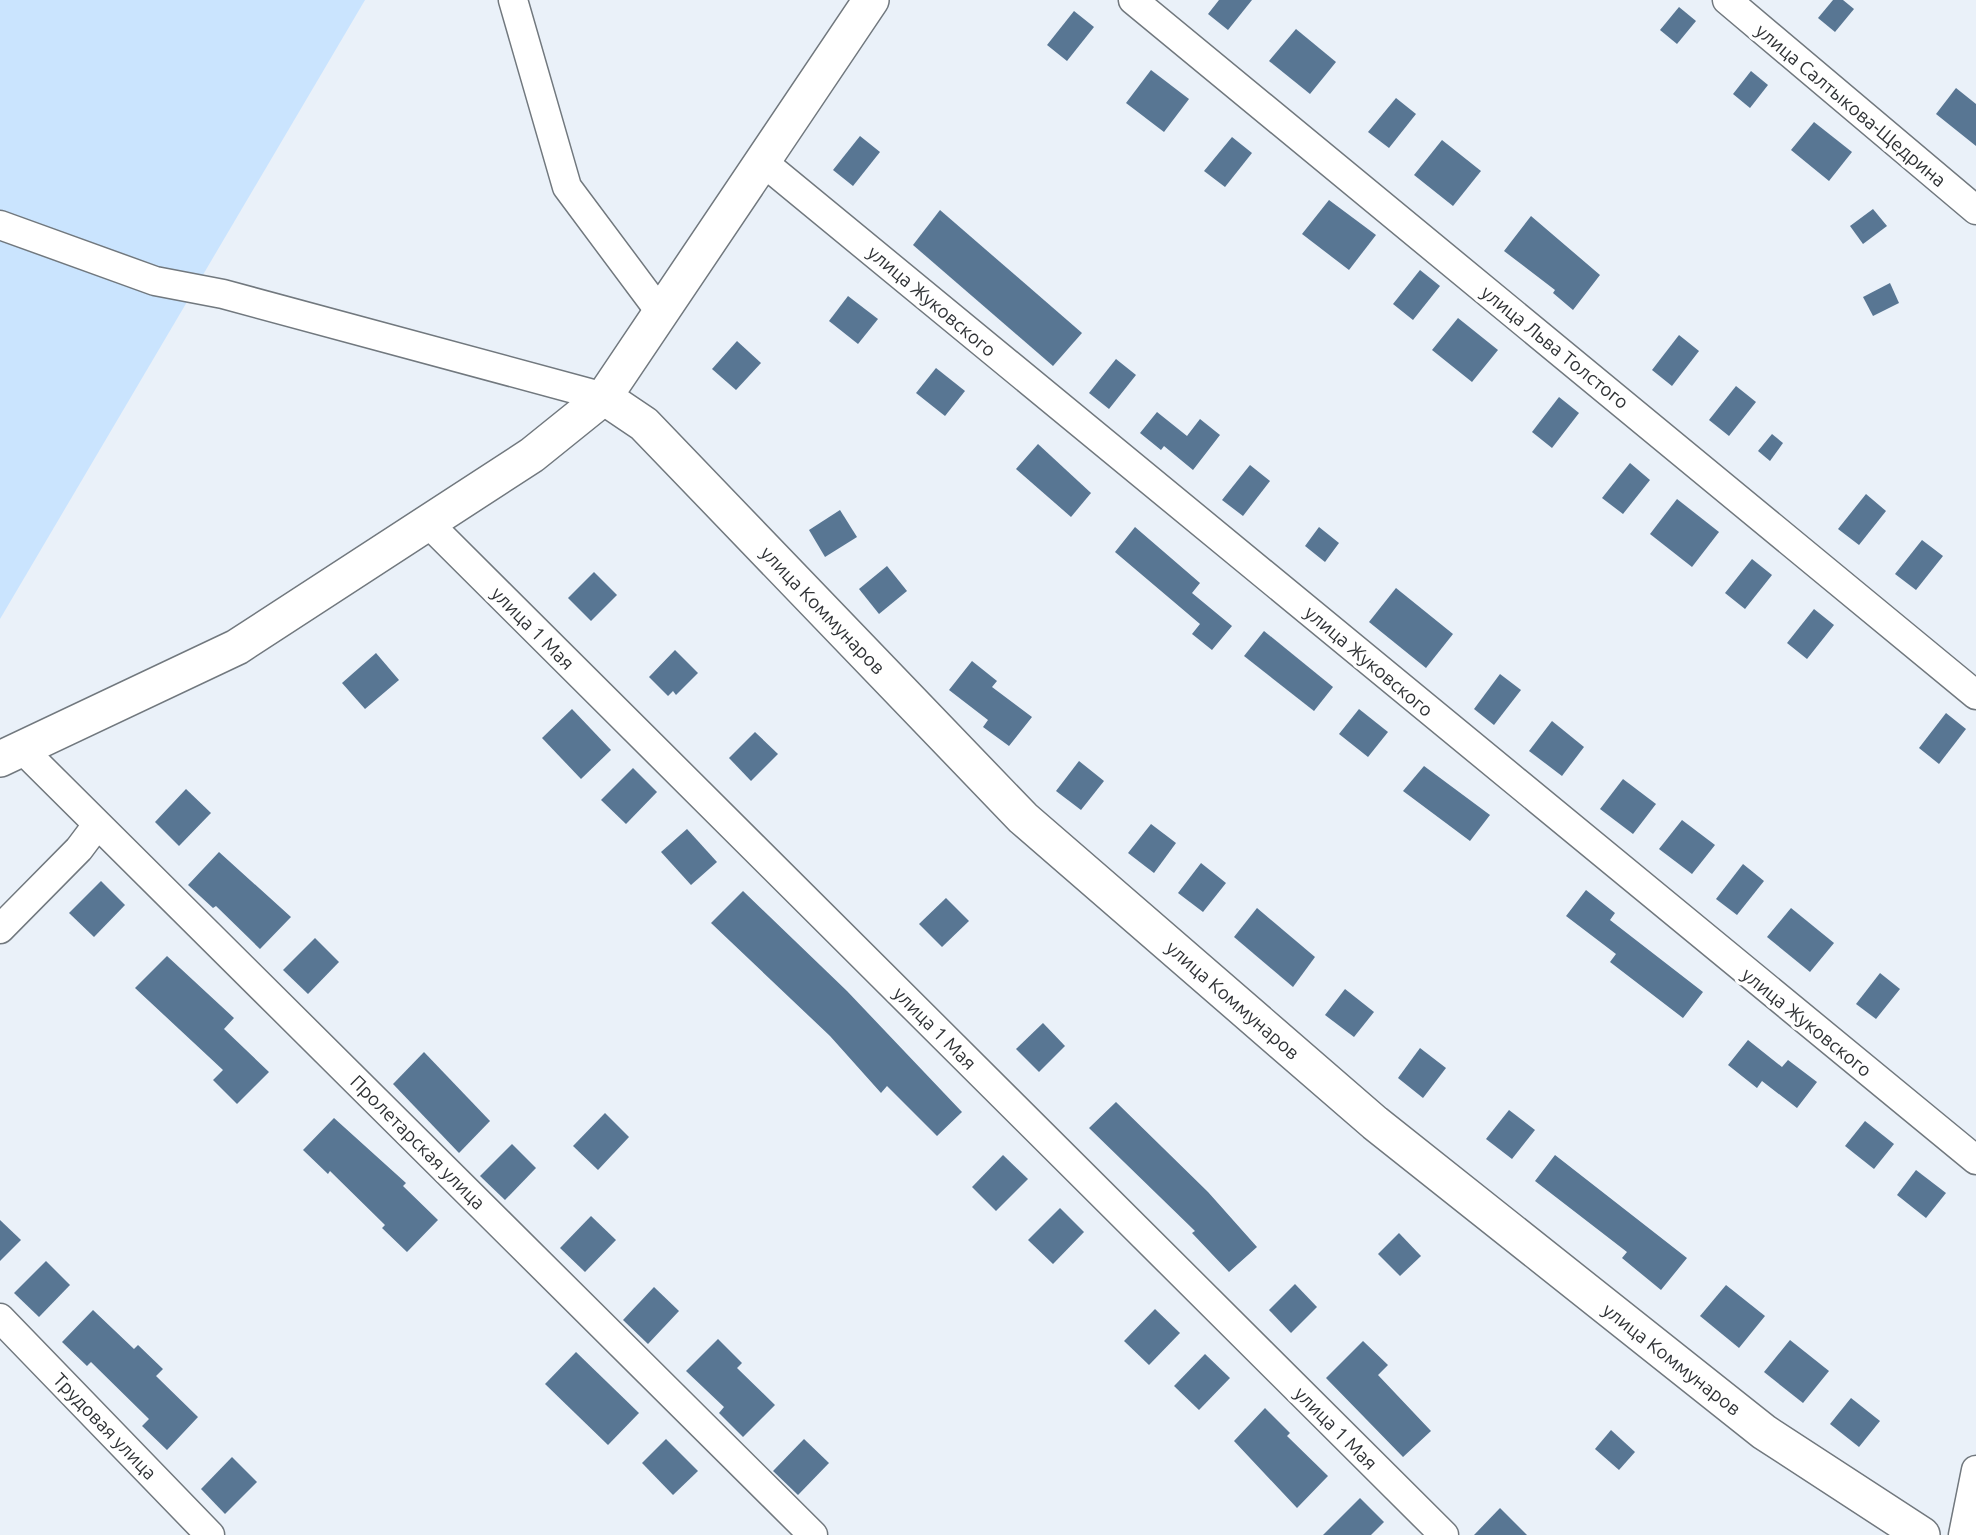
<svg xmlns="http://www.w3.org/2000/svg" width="1976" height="1535" viewBox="0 0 1976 1535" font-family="Ubuntu,sans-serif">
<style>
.green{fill:#cae4fe}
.building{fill:#587693}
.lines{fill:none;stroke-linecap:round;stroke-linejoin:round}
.minor-casing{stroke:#71787e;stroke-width:31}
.major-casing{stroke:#71787e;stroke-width:38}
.minor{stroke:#fff;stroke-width:28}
.major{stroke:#fff;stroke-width:35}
.labels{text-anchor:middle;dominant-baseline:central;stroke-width:7;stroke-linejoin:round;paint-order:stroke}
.street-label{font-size:19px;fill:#2f3235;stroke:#fff}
</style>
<rect width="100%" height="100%" fill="#eaf1f9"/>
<path class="green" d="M 0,0 L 365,0 L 0,619 Z"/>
<g class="building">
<path d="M 1219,0 L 1252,0 L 1228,30 L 1208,14 Z"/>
<path d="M 1833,0 L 1843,0 L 1854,9 L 1835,32 L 1818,18 Z"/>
<path d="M 1679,7 L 1696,21 L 1677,44 L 1660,30 Z"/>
<path d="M 1074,11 L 1094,27 L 1067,61 L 1047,45 Z"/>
<path d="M 1296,29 L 1336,62 L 1310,94 L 1269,61 Z"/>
<path d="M 1151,70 L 1189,99 L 1164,132 L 1126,103 Z"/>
<path d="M 1751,71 L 1768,85 L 1750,108 L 1733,94 Z"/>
<path d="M 1956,88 L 1976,104 L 1976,146 L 1936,114 Z"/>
<path d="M 1396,98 L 1416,114 L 1389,148 L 1368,132 Z"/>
<path d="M 1814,122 L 1852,152 L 1829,181 L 1791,150 Z"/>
<path d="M 860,136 L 880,152 L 853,186 L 833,170 Z"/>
<path d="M 1232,137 L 1252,153 L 1225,187 L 1204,171 Z"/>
<path d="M 1442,140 L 1481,171 L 1453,206 L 1414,175 Z"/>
<path d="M 1329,200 L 1376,235 L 1349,270 L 1302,234 Z"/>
<path d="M 1873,209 L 1887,226 L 1863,244 L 1850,226 Z"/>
<path d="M 940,210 L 1082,333 L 1053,366 L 913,245 Z"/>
<path d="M 1531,216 L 1600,275 L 1573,310 L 1553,293 L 1555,290 L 1504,251 Z"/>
<path d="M 1420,270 L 1440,286 L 1413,320 L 1393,304 Z"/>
<path d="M 1890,283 L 1899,303 L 1873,316 L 1863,297 Z"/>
<path d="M 848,296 L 878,319 L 858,344 L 829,321 Z"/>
<path d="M 1458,318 L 1498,350 L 1472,382 L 1432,350 Z"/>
<path d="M 1679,335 L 1699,351 L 1672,386 L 1652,370 Z"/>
<path d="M 737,341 L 761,363 L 736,390 L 712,369 Z"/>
<path d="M 1116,359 L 1136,375 L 1109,409 L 1089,393 Z"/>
<path d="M 936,368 L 965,391 L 945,416 L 916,393 Z"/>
<path d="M 1736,386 L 1756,402 L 1729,436 L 1709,420 Z"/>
<path d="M 1559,397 L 1579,413 L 1552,448 L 1532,432 Z"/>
<path d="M 1157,412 L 1187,436 L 1200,419 L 1220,435 L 1193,470 L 1164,446 L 1161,450 L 1140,433 Z"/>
<path d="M 1772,434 L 1783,443 L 1770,461 L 1758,451 Z"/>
<path d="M 1038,444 L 1091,493 L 1071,517 L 1016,469 Z"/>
<path d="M 1630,463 L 1650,480 L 1623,514 L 1602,498 Z"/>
<path d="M 1250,465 L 1270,481 L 1243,516 L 1222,500 Z"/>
<path d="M 1866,494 L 1886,511 L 1859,545 L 1838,529 Z"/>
<path d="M 1677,499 L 1719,532 L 1692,567 L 1650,534 Z"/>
<path d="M 840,510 L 857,537 L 825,557 L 809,530 Z"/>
<path d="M 1135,527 L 1200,583 L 1192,593 L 1232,626 L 1212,650 L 1192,634 L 1200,624 L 1115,552 Z"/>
<path d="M 1319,527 L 1339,543 L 1325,562 L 1305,546 Z"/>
<path d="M 1922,540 L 1943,556 L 1916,590 L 1895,574 Z"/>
<path d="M 1752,559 L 1772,575 L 1745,609 L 1725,593 Z"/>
<path d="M 887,566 L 907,591 L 879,614 L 859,589 Z"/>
<path d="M 594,572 L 617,595 L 591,621 L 568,598 Z"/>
<path d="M 1396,588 L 1453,634 L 1426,668 L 1369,622 Z"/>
<path d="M 1814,609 L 1834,625 L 1807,659 L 1787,643 Z"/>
<path d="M 1264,631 L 1333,687 L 1314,711 L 1244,656 Z"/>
<path d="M 675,650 L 698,673 L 676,695 L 673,691 L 668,696 L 649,677 Z"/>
<path d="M 376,653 L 399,680 L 365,709 L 342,683 Z"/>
<path d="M 972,661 L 997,681 L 992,687 L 1032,717 L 1009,746 L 983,727 L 988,720 L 949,690 Z"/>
<path d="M 1500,674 L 1521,690 L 1494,725 L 1474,709 Z"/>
<path d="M 572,709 L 611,750 L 581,779 L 542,738 Z"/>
<path d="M 1359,709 L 1388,732 L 1368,757 L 1339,734 Z"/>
<path d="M 1946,713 L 1966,729 L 1939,764 L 1919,748 Z"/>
<path d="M 1552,721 L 1584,747 L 1562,776 L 1529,751 Z"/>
<path d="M 755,732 L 778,754 L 751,781 L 729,758 Z"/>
<path d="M 1079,761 L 1104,781 L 1081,810 L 1056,791 Z"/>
<path d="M 1424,766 L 1490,815 L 1470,841 L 1403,791 Z"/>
<path d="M 633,768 L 657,792 L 626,824 L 601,800 Z"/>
<path d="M 1623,779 L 1656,804 L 1633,834 L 1600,809 Z"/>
<path d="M 186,789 L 211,813 L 179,846 L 155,822 Z"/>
<path d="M 1682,820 L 1715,845 L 1692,874 L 1659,849 Z"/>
<path d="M 1151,824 L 1176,843 L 1154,873 L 1128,853 Z"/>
<path d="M 687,829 L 717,862 L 691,885 L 661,852 Z"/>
<path d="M 219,852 L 291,917 L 260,949 L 216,906 L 213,908 L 188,885 Z"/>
<path d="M 1201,863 L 1226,883 L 1203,912 L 1178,893 Z"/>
<path d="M 1743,864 L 1764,881 L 1737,915 L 1716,899 Z"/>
<path d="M 101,881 L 125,905 L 94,937 L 69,913 Z"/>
<path d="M 1586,890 L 1615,913 L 1610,920 L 1703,992 L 1683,1018 L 1610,962 L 1616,954 L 1566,916 Z"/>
<path d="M 743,891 L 847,991 L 962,1112 L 937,1136 L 887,1086 L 881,1093 L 830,1036 L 711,923 Z"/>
<path d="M 946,898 L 969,921 L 942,947 L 919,924 Z"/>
<path d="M 1257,908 L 1315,957 L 1293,987 L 1234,937 Z"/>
<path d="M 1791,908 L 1834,943 L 1810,972 L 1767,937 Z"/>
<path d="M 315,938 L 339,962 L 308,994 L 283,970 Z"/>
<path d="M 167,956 L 234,1018 L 224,1029 L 269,1072 L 237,1104 L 213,1080 L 223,1070 L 135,988 Z"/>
<path d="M 1880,973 L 1900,989 L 1876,1019 L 1856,1004 Z"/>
<path d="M 1345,989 L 1374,1012 L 1354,1037 L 1325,1015 Z"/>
<path d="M 1043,1023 L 1065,1046 L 1039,1072 L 1016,1049 Z"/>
<path d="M 1748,1040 L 1782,1067 L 1788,1060 L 1817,1082 L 1797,1108 L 1762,1081 L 1757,1088 L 1728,1065 Z"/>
<path d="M 1420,1048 L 1446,1068 L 1423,1098 L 1398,1078 Z"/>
<path d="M 424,1052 L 490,1121 L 459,1153 L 393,1084 Z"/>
<path d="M 1116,1102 L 1208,1192 L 1257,1247 L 1229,1272 L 1192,1233 L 1195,1231 L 1089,1128 Z"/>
<path d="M 1509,1110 L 1535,1130 L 1512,1159 L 1486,1139 Z"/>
<path d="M 605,1113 L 629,1137 L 598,1170 L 573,1146 Z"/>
<path d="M 334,1118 L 406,1183 L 403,1186 L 438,1220 L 407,1252 L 382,1228 L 385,1225 L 330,1171 L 328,1174 L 303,1150 Z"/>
<path d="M 1865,1121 L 1894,1144 L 1874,1169 L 1845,1146 Z"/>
<path d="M 512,1144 L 536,1168 L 505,1200 L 480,1176 Z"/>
<path d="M 1003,1155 L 1028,1179 L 996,1211 L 972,1187 Z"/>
<path d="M 1555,1155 L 1687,1258 L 1661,1290 L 1622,1258 L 1627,1252 L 1535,1181 Z"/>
<path d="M 1916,1170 L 1946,1193 L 1926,1218 L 1897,1195 Z"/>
<path d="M 1060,1208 L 1084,1232 L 1053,1264 L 1028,1240 Z"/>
<path d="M 591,1216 L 616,1240 L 585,1272 L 560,1248 Z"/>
<path d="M 0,1220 L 21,1240 L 0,1261 Z"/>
<path d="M 1399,1233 L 1421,1256 L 1400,1276 L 1378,1254 Z"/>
<path d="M 46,1261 L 70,1285 L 39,1317 L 14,1293 Z"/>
<path d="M 1295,1284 L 1317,1307 L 1291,1333 L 1269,1310 Z"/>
<path d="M 1726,1285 L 1765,1316 L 1739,1348 L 1700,1316 Z"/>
<path d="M 654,1287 L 679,1311 L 648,1344 L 623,1320 Z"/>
<path d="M 1155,1309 L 1180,1333 L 1149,1365 L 1124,1341 Z"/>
<path d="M 93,1310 L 134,1349 L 138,1345 L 163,1369 L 156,1376 L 198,1417 L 167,1450 L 142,1426 L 149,1419 L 91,1362 L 87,1366 L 62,1342 Z"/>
<path d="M 718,1339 L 742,1363 L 737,1368 L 775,1405 L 743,1437 L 719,1413 L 724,1407 L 686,1371 Z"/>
<path d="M 1790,1340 L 1829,1371 L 1803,1403 L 1764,1372 Z"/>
<path d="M 1363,1341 L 1388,1365 L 1378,1375 L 1431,1431 L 1403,1457 L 1326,1378 Z"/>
<path d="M 576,1352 L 639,1413 L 608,1445 L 545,1384 Z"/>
<path d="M 1205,1354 L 1230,1378 L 1199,1410 L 1174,1386 Z"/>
<path d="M 1851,1398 L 1880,1421 L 1859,1447 L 1830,1424 Z"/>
<path d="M 1265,1408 L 1290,1433 L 1287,1436 L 1328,1476 L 1297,1508 L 1234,1441 Z"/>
<path d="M 1611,1430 L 1635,1452 L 1619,1470 L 1595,1449 Z"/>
<path d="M 666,1439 L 698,1471 L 673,1495 L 642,1463 Z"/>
<path d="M 804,1439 L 829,1463 L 798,1495 L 773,1471 Z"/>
<path d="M 232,1457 L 257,1482 L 225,1514 L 201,1489 Z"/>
<path d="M 1360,1498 L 1384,1522 L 1371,1535 L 1323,1535 Z"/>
<path d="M 1500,1508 L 1527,1535 L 1474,1535 Z"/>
</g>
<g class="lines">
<defs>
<g id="minor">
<path d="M 513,0 L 567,187 L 661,313"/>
<path d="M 1133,0 L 1976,695"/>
<path d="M 1727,0 L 1976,210"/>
<path d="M 763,162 L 1976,1160"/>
<path d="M 0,225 L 155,281 L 223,294 L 604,397"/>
<path d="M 426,521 L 1444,1535"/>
<path d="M 23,750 L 813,1535"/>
<path d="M 0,929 L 79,849 L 97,825"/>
<path d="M 0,1318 L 210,1535"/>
<path d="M 1963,1535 L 1976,1470"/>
</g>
<g id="major">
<path d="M 604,397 L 644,424 L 1023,818 L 1375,1123 L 1764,1432 L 1922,1535"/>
<path d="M 0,759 L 237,647 L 532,455 L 604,397 L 871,0"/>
</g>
</defs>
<use href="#minor" class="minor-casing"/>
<use href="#major" class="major-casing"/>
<use href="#minor" class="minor"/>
<use href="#major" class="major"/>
</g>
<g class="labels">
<g class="street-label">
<text transform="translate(1851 105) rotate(40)">улица Салтыкова-Щедрина</text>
<text transform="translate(932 301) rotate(40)">улица Жуковского</text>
<text transform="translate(1555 347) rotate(39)">улица Льва Толстого</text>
<text transform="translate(823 610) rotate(46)">улица Коммунаров</text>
<text transform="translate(533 628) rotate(45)">улица 1 Мая</text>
<text transform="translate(1369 661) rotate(40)">улица Жуковского</text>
<text transform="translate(1233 1000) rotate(41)">улица Коммунаров</text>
<text transform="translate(1807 1022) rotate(39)">улица Жуковского</text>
<text transform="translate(935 1028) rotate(45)">улица 1 Мая</text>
<text transform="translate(418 1142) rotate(45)">Пролетарская улица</text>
<text transform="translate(1672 1359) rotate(38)">улица Коммунаров</text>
<text transform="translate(105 1426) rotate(46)">Трудовая улица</text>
<text transform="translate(1336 1428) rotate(45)">улица 1 Мая</text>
</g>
</g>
</svg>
